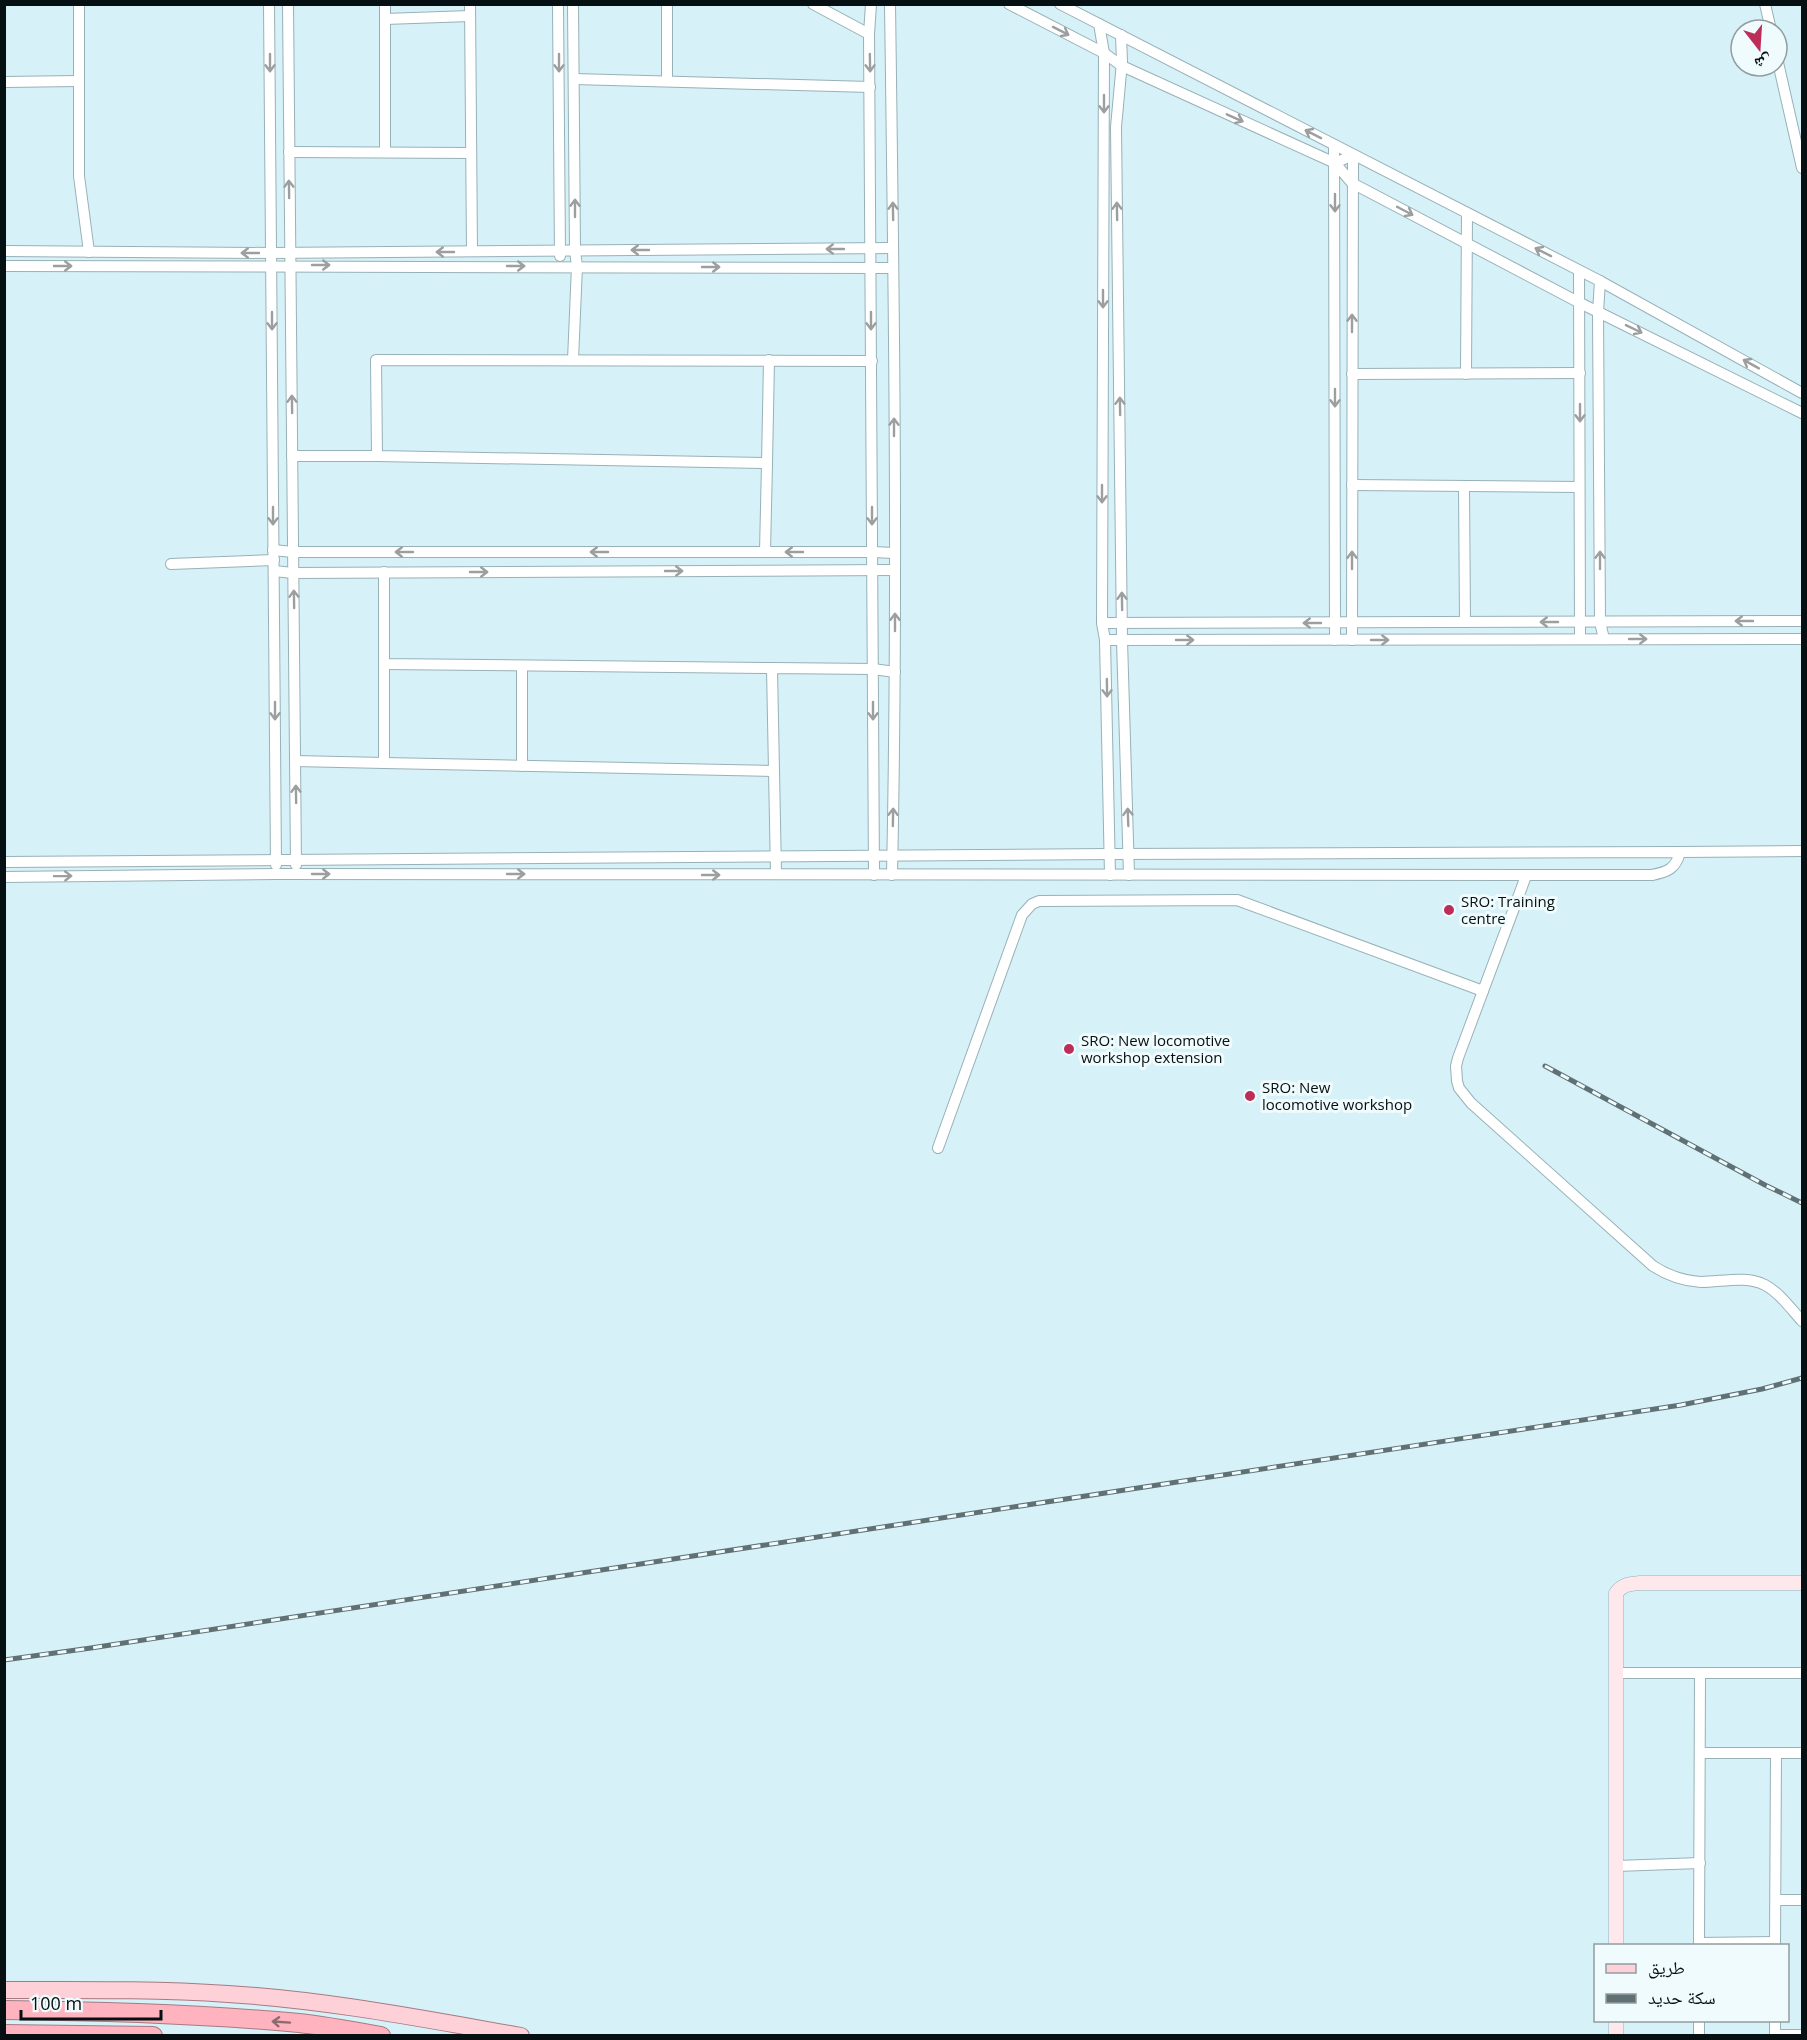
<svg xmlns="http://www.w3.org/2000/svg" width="1807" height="2040" viewBox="0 0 1807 2040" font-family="'Open Sans','Noto Naskh Arabic',sans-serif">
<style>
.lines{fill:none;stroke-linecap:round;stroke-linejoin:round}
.street-casing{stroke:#98b1b7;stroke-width:12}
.secondary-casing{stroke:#98b1b7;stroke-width:15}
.primary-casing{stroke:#a77a82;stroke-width:18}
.highway-casing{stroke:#a77a82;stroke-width:20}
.street{stroke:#fff;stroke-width:10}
.secondary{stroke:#ffe8ec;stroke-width:14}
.primary{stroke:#fed1d9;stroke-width:16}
.highway{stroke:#feb3bf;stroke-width:18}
.rail-casing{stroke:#607175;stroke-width:5}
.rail{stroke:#f0fbfd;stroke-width:3;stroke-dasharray:9;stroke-linecap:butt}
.oneway{stroke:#9b9fa0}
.oneway2{stroke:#8e6971}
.poi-dot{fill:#bc2d58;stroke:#f0fbfd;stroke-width:2}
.labels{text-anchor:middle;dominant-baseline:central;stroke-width:6;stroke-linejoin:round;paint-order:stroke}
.poi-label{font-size:15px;fill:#060f11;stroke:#f0fbfd;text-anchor:start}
</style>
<rect width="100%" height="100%" fill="#d6f1f7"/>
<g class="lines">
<defs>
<g id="street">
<path d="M 79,4 L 79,176 L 89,252"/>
<path d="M 269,4 L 276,865"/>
<path d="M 288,4 L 296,865"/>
<path d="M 385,4 L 385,152"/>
<path d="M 470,4 L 472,251"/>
<path d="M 558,4 L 560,256"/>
<path d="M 667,4 L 667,81"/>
<path d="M 813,4 L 869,34"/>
<path d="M 871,4 L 869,34 L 874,875"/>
<path d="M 890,4 C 894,295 898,585 892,875"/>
<path d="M 1009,4 L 1104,53 L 1122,66 L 1335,163 L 1352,183 L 1580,303 L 1802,413"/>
<path d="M 1060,4 L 1600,281 L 1802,393"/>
<path d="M 1765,4 L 1771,30"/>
<path d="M 385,19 L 470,16"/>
<path d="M 1099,24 L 1104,53 L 1102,623 L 1105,640 L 1110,875"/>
<path d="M 1121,35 L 1122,62 L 1116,127 L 1122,640 L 1129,875"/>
<path d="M 1777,58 L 1802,168"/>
<path d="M 574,79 L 870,87"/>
<path d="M 4,82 L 78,81"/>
<path d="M 1334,145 L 1335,640"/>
<path d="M 289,152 L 471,153"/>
<path d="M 1335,163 L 1353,155 L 1352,640"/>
<path d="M 4,251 L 271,253 L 893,248"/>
<path d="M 4,266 L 893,268"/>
<path d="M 1579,271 L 1580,639"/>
<path d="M 1600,281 L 1598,312 L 1600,622 L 1604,639"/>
<path d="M 573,360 L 577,266 L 575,251 L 573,4"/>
<path d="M 1352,374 L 1580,373"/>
<path d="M 1466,374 L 1467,213"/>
<path d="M 292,456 L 377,456"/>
<path d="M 767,463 L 769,360"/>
<path d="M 1352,485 L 1579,487"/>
<path d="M 1464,486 L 1465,622"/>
<path d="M 273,550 L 293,552 L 873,552 L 894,553"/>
<path d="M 765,552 L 767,463 L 377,456 L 376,360 L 872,361"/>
<path d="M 171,564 L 274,560"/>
<path d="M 274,571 L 293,573 L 894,570"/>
<path d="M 384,572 L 384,664 L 772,668"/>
<path d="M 1102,623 L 1802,621"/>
<path d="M 1105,640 L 1802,639"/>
<path d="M 522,666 L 522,766"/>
<path d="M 295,761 L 384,763 L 384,664"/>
<path d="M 384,763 L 774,771"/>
<path d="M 1680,852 L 1802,851"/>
<path d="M 4,862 L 1110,854 L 1680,852 C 1676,869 1667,872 1652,875 L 276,874 L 4,877"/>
<path d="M 776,874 L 772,668 L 873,669 L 895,672"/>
<path d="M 1526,876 L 1458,1058 L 1456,1066 L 1457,1081 L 1459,1088 L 1471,1103 L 1653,1266 C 1667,1275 1683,1281 1701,1282 C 1722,1282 1746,1275 1765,1285 C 1780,1293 1791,1309 1802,1321"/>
<path d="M 938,1148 L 1022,915 L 1032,904 L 1039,901 L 1237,900 L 1483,991"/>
<path d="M 1616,1673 L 1802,1673"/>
<path d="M 1700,1753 L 1802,1753"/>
<path d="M 1616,1866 L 1700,1863"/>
<path d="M 1776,1900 L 1802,1900"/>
<path d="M 1699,1943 L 1775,1942"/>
<path d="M 1699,1946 L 1700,1673"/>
<path d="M 1775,1946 L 1776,1753"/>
<path d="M 1775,2035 L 1802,2035"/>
<path d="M 1699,2036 L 1699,2020"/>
<path d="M 1775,2036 L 1775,2020"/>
</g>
<g id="secondary">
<path d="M 1616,1946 L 1616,1593 C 1623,1584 1629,1584 1640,1583 L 1802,1583"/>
<path d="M 1616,2020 L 1616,2036"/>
</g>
<path id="primary" d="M 4,1990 C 79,1990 153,1989 228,1994 C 327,2000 424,2019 521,2036"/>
<g id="highway">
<path d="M 4,2010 C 103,2011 201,2014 299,2023 C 326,2026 353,2031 381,2036"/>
<path d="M 4,2034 L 153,2036"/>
</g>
</defs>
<use href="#street" class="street-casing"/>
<use href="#secondary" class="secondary-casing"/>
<use href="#primary" class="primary-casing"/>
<use href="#highway" class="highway-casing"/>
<use href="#street" class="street"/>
<use href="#secondary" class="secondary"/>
<use href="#primary" class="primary"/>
<use href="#highway" class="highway"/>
<defs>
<g id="rail">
<path d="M 1545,1066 L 1765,1185 L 1802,1203"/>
<path d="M 4,1660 L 91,1648 L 1681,1405 L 1762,1389 L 1802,1378"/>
</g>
</defs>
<use href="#rail" class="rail-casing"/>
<use href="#rail" class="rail"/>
</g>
<defs><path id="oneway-shaft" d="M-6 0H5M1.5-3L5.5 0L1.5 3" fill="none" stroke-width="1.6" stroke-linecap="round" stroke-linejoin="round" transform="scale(1.5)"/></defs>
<g class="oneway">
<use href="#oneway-shaft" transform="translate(1061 31) rotate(27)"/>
<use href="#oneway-shaft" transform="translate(270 63) rotate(90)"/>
<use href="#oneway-shaft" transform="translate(559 63) rotate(90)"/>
<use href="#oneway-shaft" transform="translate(870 63) rotate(89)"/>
<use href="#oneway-shaft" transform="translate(1104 104) rotate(90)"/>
<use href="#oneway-shaft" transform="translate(1235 118) rotate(24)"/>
<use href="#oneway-shaft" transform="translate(1313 134) rotate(-153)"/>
<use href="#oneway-shaft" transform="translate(289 189) rotate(-91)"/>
<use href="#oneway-shaft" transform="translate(1335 203) rotate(90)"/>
<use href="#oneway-shaft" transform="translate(575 208) rotate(-90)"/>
<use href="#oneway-shaft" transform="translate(893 211) rotate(-91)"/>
<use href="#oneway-shaft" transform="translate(1117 211) rotate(-91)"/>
<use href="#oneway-shaft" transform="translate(1405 211) rotate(28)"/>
<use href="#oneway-shaft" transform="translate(835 249) rotate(180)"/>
<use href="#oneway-shaft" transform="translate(640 250) rotate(180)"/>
<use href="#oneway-shaft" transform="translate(445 252) rotate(180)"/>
<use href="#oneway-shaft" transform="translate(1543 252) rotate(-153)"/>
<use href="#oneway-shaft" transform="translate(250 253) rotate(-180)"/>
<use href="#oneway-shaft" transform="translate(321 265)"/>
<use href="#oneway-shaft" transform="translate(63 266)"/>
<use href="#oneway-shaft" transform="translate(516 266)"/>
<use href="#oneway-shaft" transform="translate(711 267)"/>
<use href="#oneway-shaft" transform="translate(1103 299) rotate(90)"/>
<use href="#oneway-shaft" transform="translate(272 321) rotate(90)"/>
<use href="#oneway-shaft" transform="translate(871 321) rotate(90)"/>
<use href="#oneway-shaft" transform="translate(1352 323) rotate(-90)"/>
<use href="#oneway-shaft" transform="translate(1634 329) rotate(26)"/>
<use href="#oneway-shaft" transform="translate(1751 364) rotate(-151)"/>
<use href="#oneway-shaft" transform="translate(1335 398) rotate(90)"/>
<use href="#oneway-shaft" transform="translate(292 404) rotate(-91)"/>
<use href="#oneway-shaft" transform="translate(1120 406) rotate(-91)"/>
<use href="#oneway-shaft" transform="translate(1580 413) rotate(90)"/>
<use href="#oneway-shaft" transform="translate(894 427) rotate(-90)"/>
<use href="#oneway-shaft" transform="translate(1102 494) rotate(90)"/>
<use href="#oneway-shaft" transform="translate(273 516) rotate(90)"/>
<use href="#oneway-shaft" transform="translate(872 516) rotate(90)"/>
<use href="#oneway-shaft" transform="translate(404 552) rotate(180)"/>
<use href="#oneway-shaft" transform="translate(599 552) rotate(180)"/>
<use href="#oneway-shaft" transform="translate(794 552) rotate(180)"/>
<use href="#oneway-shaft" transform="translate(1352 560) rotate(-90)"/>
<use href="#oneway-shaft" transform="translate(1600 560) rotate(-90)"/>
<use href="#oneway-shaft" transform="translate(674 571)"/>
<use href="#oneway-shaft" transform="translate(479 572)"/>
<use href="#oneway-shaft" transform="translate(294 599) rotate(-91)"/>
<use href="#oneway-shaft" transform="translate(1122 601) rotate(-91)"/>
<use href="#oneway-shaft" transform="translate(1744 621) rotate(180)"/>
<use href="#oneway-shaft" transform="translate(895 622) rotate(-90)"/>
<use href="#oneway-shaft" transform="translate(1549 622) rotate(180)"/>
<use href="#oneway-shaft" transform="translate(1312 623) rotate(180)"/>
<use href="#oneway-shaft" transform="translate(1638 639)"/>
<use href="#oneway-shaft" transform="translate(1185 640)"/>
<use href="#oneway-shaft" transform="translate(1380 640)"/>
<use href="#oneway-shaft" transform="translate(1107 688) rotate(89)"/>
<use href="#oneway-shaft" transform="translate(275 711) rotate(90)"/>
<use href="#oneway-shaft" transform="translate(873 711) rotate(90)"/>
<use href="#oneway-shaft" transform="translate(296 794) rotate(-91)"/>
<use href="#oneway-shaft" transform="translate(893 817) rotate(-89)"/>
<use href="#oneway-shaft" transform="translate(1128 817) rotate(-92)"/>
<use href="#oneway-shaft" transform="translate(321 874)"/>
<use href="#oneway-shaft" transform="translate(516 874)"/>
<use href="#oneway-shaft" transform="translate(711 875)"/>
<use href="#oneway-shaft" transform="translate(63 876) rotate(-1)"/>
</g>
<use class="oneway2" href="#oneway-shaft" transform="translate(281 2022) rotate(-176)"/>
<g class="poi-dot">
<circle cx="1449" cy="910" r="6"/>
<circle cx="1069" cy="1049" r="6"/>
<circle cx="1250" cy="1096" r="6"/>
</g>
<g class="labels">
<g class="poi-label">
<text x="1461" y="901">SRO: Training<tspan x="1461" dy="17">centre</tspan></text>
<text x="1081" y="1040">SRO: New locomotive<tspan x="1081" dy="17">workshop extension</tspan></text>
<text x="1262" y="1087">SRO: New<tspan x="1262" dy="17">locomotive workshop</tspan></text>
</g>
</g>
<rect width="1807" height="2040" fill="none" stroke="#060f11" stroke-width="12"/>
<rect x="1594" y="1944" width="195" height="78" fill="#f0fbfd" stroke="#929d9f" stroke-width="1.5"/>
<rect x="1606" y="1964" width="30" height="9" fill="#fed1d9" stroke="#929d9f" stroke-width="1.5"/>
<text x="1648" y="1974" font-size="18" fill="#060f11">طريق</text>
<rect x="1606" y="1994" width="30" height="9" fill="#607175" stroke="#929d9f" stroke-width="1.5"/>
<text x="1648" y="2004" font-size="18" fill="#060f11">سكة حديد</text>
<g transform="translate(1759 48) rotate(163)"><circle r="28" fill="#f0fbfd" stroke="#929d9f" stroke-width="1.5"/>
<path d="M0-4.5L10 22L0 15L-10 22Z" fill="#bc2d58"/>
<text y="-9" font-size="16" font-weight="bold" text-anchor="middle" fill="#060f11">ش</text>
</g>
<path d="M21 2010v9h140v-9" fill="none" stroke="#060f11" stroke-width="3"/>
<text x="30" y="2010" font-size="18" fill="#060f11" stroke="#f0fbfd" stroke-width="4.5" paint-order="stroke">100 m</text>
</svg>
